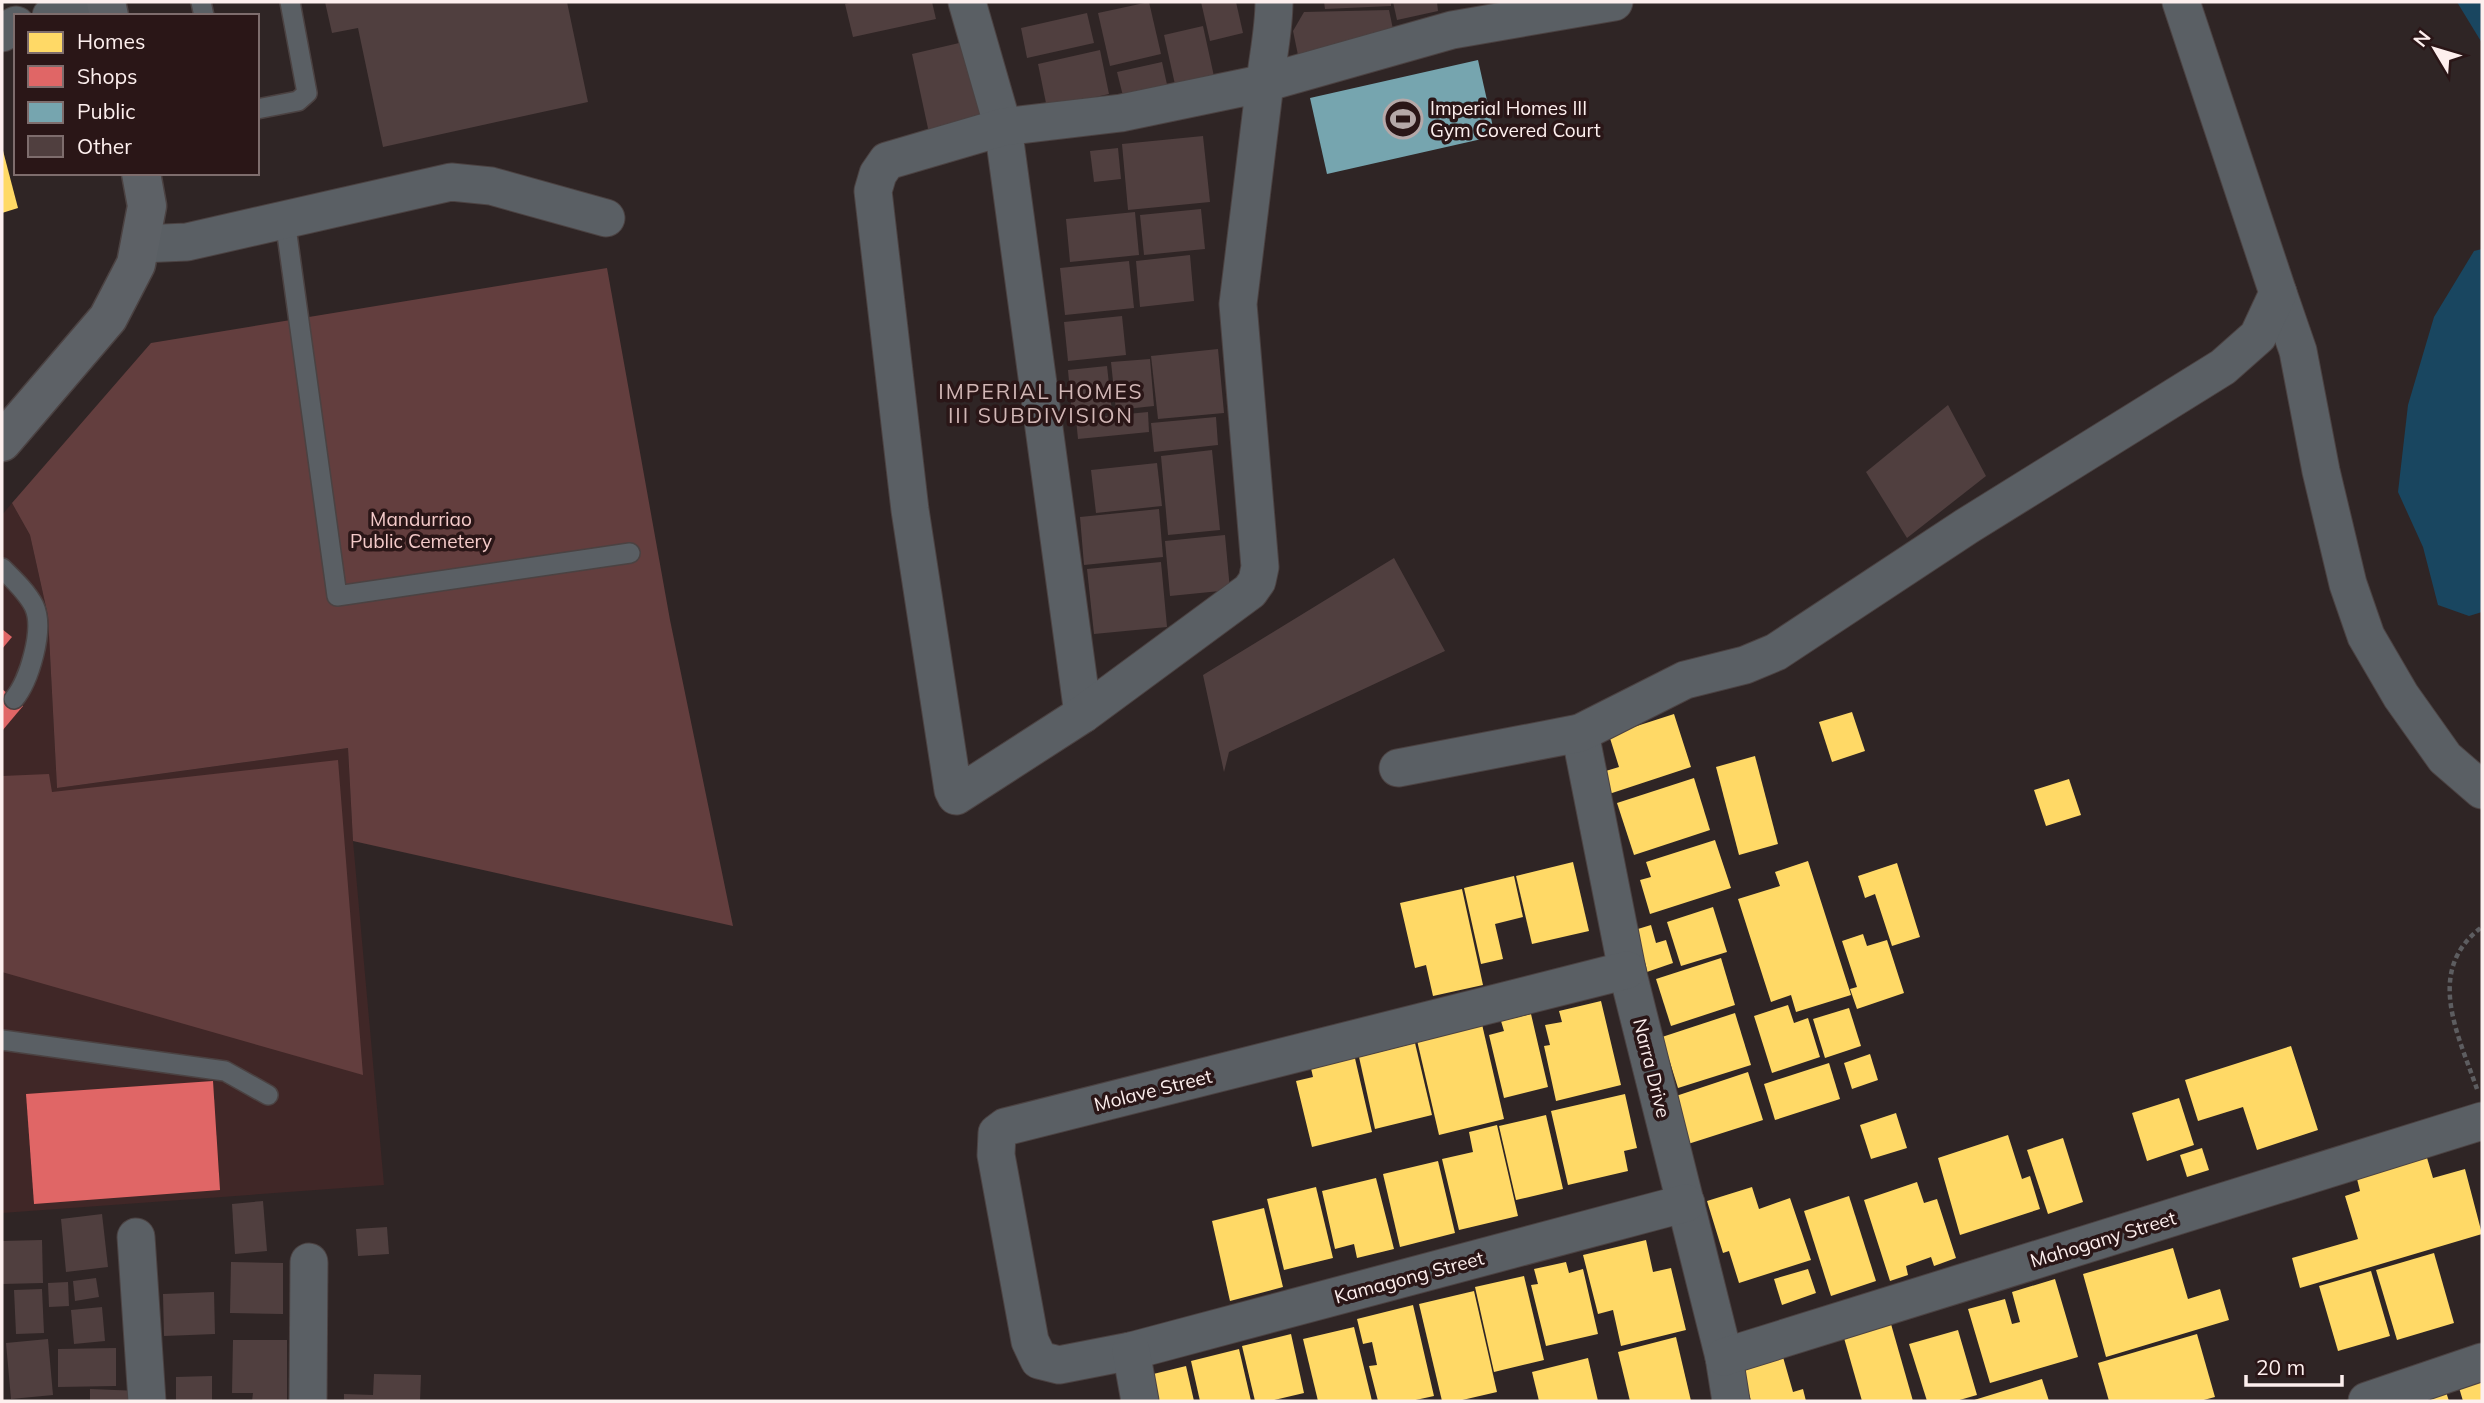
<svg xmlns="http://www.w3.org/2000/svg" width="2484" height="1403" viewBox="0 0 2484 1403" font-family="Mulish,sans-serif">
<style>
.built{fill:#402727}
.green{fill:#633e3e}
.water{fill:#194660}
.homes{fill:#ffd966}
.shops{fill:#e06666}
.public{fill:#76a5af}
.building{fill:#503f3f}
.lines{fill:none;stroke-linecap:round;stroke-linejoin:round}
.service-casing{stroke:#4b4242;stroke-width:22}
.minor-casing{stroke:#4b4242;stroke-width:39}
.secondary-casing{stroke:#4b4242;stroke-width:41}
.path{stroke:#5d5d60;stroke-width:4.5;stroke-dasharray:5 3.5;stroke-linecap:butt}
.service{stroke:#5a5f64;stroke-width:19}
.minor{stroke:#5a5f64;stroke-width:37}
.secondary{stroke:#5d6166;stroke-width:38}
.labels{text-anchor:middle;dominant-baseline:central;stroke-width:7;stroke-linejoin:round;paint-order:stroke}
.poi-label{font-size:19px;fill:#fdefee;stroke:#2a1617;text-anchor:start}
.park-label{font-size:19px;fill:#f4cac9;stroke:#2a1617}
.street-label{font-size:19px;fill:#fdefee;stroke:#2a1617}
.neighbourhood-label{font-size:21px;letter-spacing:2px;fill:#d2b7b6;stroke:#2a1617}
</style>
<rect width="100%" height="100%" fill="#2f2525"/>
<path class="built" d="M 12,503 L 30,535 L 48,616 L 57,788 L 348,748 L 353,841 L 384,1185 L 2,1213 L 2,515 Z"/>
<g class="green">
<path d="M 607,268 L 670,620 L 733,926 L 353,841 L 348,748 L 57,788 L 48,616 L 30,535 L 12,503 L 151,343 Z"/>
<path d="M 338,760 L 363,1075 L 2,972 L 2,776 L 49,774 L 52,792 Z"/>
</g>
<g class="water">
<path d="M 2457,2 L 2482,2 L 2482,43 Z"/>
<path d="M 2482,249 L 2482,612 L 2469,616 L 2438,605 L 2423,547 L 2398,492 L 2408,405 L 2434,317 L 2474,251 Z"/>
</g>
<g class="homes">
<path d="M 2,147 L 18,208 L 2,213 Z"/>
<path d="M 1852,712 L 1865,751 L 1832,762 L 1819,722 Z"/>
<path d="M 1674,714 L 1691,767 L 1606,795 L 1599,773 L 1619,767 L 1609,735 Z"/>
<path d="M 1755,756 L 1778,844 L 1739,855 L 1716,767 Z"/>
<path d="M 1694,778 L 1710,830 L 1634,855 L 1617,803 Z"/>
<path d="M 2069,779 L 2081,815 L 2046,826 L 2034,790 Z"/>
<path d="M 1715,840 L 1731,888 L 1650,914 L 1640,880 L 1651,877 L 1646,862 Z"/>
<path d="M 1808,861 L 1851,995 L 1796,1012 L 1791,995 L 1771,1002 L 1738,899 L 1780,886 L 1775,872 Z"/>
<path d="M 1573,862 L 1589,931 L 1532,944 L 1516,876 Z"/>
<path d="M 1897,863 L 1920,937 L 1892,946 L 1875,894 L 1865,898 L 1858,876 Z"/>
<path d="M 1514,876 L 1523,917 L 1495,924 L 1503,959 L 1481,964 L 1464,888 Z"/>
<path d="M 1462,889 L 1483,985 L 1433,996 L 1426,965 L 1415,968 L 1400,903 Z"/>
<path d="M 1713,907 L 1727,952 L 1681,966 L 1667,922 Z"/>
<path d="M 1651,925 L 1656,943 L 1666,940 L 1673,963 L 1641,974 L 1628,932 Z"/>
<path d="M 1863,934 L 1867,946 L 1887,940 L 1904,993 L 1857,1009 L 1850,989 L 1857,987 L 1842,941 Z"/>
<path d="M 1721,958 L 1735,1005 L 1671,1026 L 1656,979 Z"/>
<path d="M 1601,1001 L 1621,1085 L 1556,1101 L 1544,1046 L 1550,1045 L 1545,1025 L 1562,1022 L 1559,1011 Z"/>
<path d="M 1788,1005 L 1794,1023 L 1808,1018 L 1820,1057 L 1772,1073 L 1754,1016 Z"/>
<path d="M 1849,1008 L 1861,1046 L 1825,1058 L 1813,1019 Z"/>
<path d="M 1735,1013 L 1751,1065 L 1678,1088 L 1662,1037 Z"/>
<path d="M 1531,1014 L 1548,1087 L 1504,1098 L 1489,1035 L 1504,1031 L 1501,1021 Z"/>
<path d="M 1481,1020 L 1504,1119 L 1439,1135 L 1416,1036 Z"/>
<path d="M 1415,1043 L 1432,1115 L 1375,1129 L 1359,1057 Z"/>
<path d="M 2291,1046 L 2318,1130 L 2257,1150 L 2243,1107 L 2198,1121 L 2185,1080 Z"/>
<path d="M 1354,1054 L 1372,1132 L 1312,1147 L 1296,1081 L 1313,1077 L 1310,1064 Z"/>
<path d="M 1870,1054 L 1878,1080 L 1852,1089 L 1844,1063 Z"/>
<path d="M 1829,1063 L 1840,1099 L 1775,1120 L 1764,1084 Z"/>
<path d="M 1748,1072 L 1763,1120 L 1688,1144 L 1673,1097 Z"/>
<path d="M 1625,1094 L 1637,1148 L 1624,1151 L 1628,1171 L 1568,1185 L 1551,1111 Z"/>
<path d="M 2179,1098 L 2194,1145 L 2147,1161 L 2132,1113 Z"/>
<path d="M 1896,1113 L 1907,1148 L 1871,1159 L 1860,1125 Z"/>
<path d="M 1546,1115 L 1563,1189 L 1516,1200 L 1499,1126 Z"/>
<path d="M 1497,1125 L 1518,1216 L 1459,1230 L 1442,1159 L 1473,1152 L 1469,1132 Z"/>
<path d="M 2008,1135 L 2022,1179 L 2030,1176 L 2040,1209 L 1960,1235 L 1938,1158 Z"/>
<path d="M 2063,1138 L 2083,1202 L 2048,1214 L 2027,1150 Z"/>
<path d="M 2202,1148 L 2209,1170 L 2187,1177 L 2180,1155 Z"/>
<path d="M 2425,1151 L 2433,1178 L 2465,1169 L 2482,1234 L 2300,1288 L 2292,1258 L 2358,1239 L 2345,1196 L 2360,1191 L 2355,1171 Z"/>
<path d="M 1438,1161 L 1455,1233 L 1400,1247 L 1383,1174 Z"/>
<path d="M 1376,1178 L 1394,1249 L 1357,1258 L 1354,1244 L 1335,1249 L 1322,1191 Z"/>
<path d="M 1917,1182 L 1924,1203 L 1937,1199 L 1956,1258 L 1934,1266 L 1931,1257 L 1906,1266 L 1908,1275 L 1890,1281 L 1864,1200 Z"/>
<path d="M 1316,1187 L 1333,1258 L 1284,1270 L 1267,1199 Z"/>
<path d="M 1752,1187 L 1759,1209 L 1790,1198 L 1811,1260 L 1739,1283 L 1729,1251 L 1723,1253 L 1707,1201 Z"/>
<path d="M 1849,1196 L 1876,1281 L 1831,1296 L 1804,1211 Z"/>
<path d="M 1264,1208 L 1283,1287 L 1230,1301 L 1212,1221 Z"/>
<path d="M 1646,1240 L 1653,1272 L 1671,1268 L 1686,1330 L 1621,1346 L 1613,1310 L 1598,1314 L 1583,1255 Z"/>
<path d="M 2173,1248 L 2188,1299 L 2220,1289 L 2229,1320 L 2106,1357 L 2083,1274 Z"/>
<path d="M 2434,1253 L 2454,1323 L 2397,1340 L 2376,1270 Z"/>
<path d="M 1566,1262 L 1569,1273 L 1583,1269 L 1598,1334 L 1546,1346 L 1531,1285 L 1538,1284 L 1534,1269 Z"/>
<path d="M 1808,1269 L 1816,1293 L 1782,1305 L 1774,1279 Z"/>
<path d="M 2371,1271 L 2390,1336 L 2338,1351 L 2319,1286 Z"/>
<path d="M 1524,1276 L 1544,1360 L 1494,1372 L 1475,1287 Z"/>
<path d="M 2055,1279 L 2078,1357 L 1990,1383 L 1968,1309 L 2005,1299 L 2012,1324 L 2020,1322 L 2012,1292 Z"/>
<path d="M 1474,1291 L 1497,1392 L 1458,1401 L 1442,1401 L 1419,1304 Z"/>
<path d="M 1413,1305 L 1434,1396 L 1411,1401 L 1378,1401 L 1369,1366 L 1377,1365 L 1372,1342 L 1363,1344 L 1357,1319 Z"/>
<path d="M 1891,1324 L 1913,1401 L 1862,1401 L 1844,1338 Z"/>
<path d="M 1354,1327 L 1372,1401 L 1318,1401 L 1303,1339 Z"/>
<path d="M 1958,1330 L 1977,1395 L 1956,1401 L 1927,1401 L 1909,1344 Z"/>
<path d="M 1291,1334 L 1304,1393 L 1270,1401 L 1255,1401 L 1242,1346 Z"/>
<path d="M 2197,1334 L 2215,1397 L 2200,1401 L 2109,1401 L 2098,1363 Z"/>
<path d="M 1676,1337 L 1691,1401 L 1630,1401 L 1618,1352 Z"/>
<path d="M 1239,1349 L 1251,1401 L 1200,1401 L 1191,1361 Z"/>
<path d="M 1781,1350 L 1793,1392 L 1803,1389 L 1806,1401 L 1751,1401 L 1740,1362 Z"/>
<path d="M 1588,1358 L 1598,1401 L 1539,1401 L 1532,1372 Z"/>
<path d="M 1186,1366 L 1194,1401 L 1147,1401 L 1141,1377 Z"/>
<path d="M 2482,1373 L 2482,1401 L 2463,1401 L 2457,1381 Z"/>
<path d="M 2042,1379 L 2049,1401 L 1971,1401 Z"/>
<path d="M 2443,1383 L 2449,1401 L 2388,1401 Z"/>
</g>
<g class="shops">
<path d="M 2,629 L 12,637 L 2,649 Z"/>
<path d="M 2,689 L 23,706 L 2,731 Z"/>
<path d="M 213,1081 L 220,1190 L 34,1204 L 26,1094 Z"/>
</g>
<path class="public" d="M 1478,60 L 1495,136 L 1327,174 L 1310,98 Z"/>
<g class="building">
<path d="M 325,2 L 567,2 L 588,102 L 383,147 L 358,28 L 332,33 Z"/>
<path d="M 853,2 L 932,2 L 936,19 L 853,37 L 845,4 Z"/>
<path d="M 1149,2 L 1161,54 L 1110,66 L 1098,13 Z"/>
<path d="M 1201,2 L 1236,2 L 1243,33 L 1210,41 Z"/>
<path d="M 1324,2 L 1391,2 L 1391,6 L 1325,9 Z"/>
<path d="M 1393,2 L 1437,2 L 1438,11 L 1397,20 Z"/>
<path d="M 1389,10 L 1394,34 L 1298,55 L 1293,31 L 1304,12 Z"/>
<path d="M 1087,13 L 1094,43 L 1027,58 L 1021,28 Z"/>
<path d="M 1203,26 L 1215,81 L 1176,89 L 1164,35 Z"/>
<path d="M 972,40 L 989,119 L 929,133 L 912,54 Z"/>
<path d="M 1100,50 L 1109,94 L 1047,108 L 1038,64 Z"/>
<path d="M 1162,62 L 1168,89 L 1124,100 L 1117,72 Z"/>
<path d="M 1203,136 L 1210,202 L 1128,210 L 1122,144 Z"/>
<path d="M 1118,148 L 1121,179 L 1094,182 L 1090,151 Z"/>
<path d="M 1201,209 L 1205,249 L 1144,255 L 1140,215 Z"/>
<path d="M 1135,212 L 1139,255 L 1070,262 L 1066,219 Z"/>
<path d="M 1190,255 L 1194,301 L 1140,307 L 1136,261 Z"/>
<path d="M 1129,261 L 1134,308 L 1065,315 L 1060,268 Z"/>
<path d="M 1122,316 L 1126,355 L 1068,361 L 1064,322 Z"/>
<path d="M 1218,349 L 1224,413 L 1158,419 L 1151,356 Z"/>
<path d="M 1150,359 L 1154,406 L 1116,410 L 1111,362 Z"/>
<path d="M 1107,366 L 1112,412 L 1072,416 L 1068,370 Z"/>
<path d="M 1948,405 L 1986,476 L 1907,538 L 1866,472 Z"/>
<path d="M 1148,412 L 1149,432 L 1078,439 L 1076,419 Z"/>
<path d="M 1216,417 L 1218,445 L 1154,452 L 1151,423 Z"/>
<path d="M 1212,450 L 1220,530 L 1168,535 L 1161,456 Z"/>
<path d="M 1157,463 L 1162,506 L 1096,513 L 1091,470 Z"/>
<path d="M 1159,509 L 1163,557 L 1084,565 L 1080,517 Z"/>
<path d="M 1225,535 L 1230,590 L 1170,596 L 1165,541 Z"/>
<path d="M 1394,558 L 1445,651 L 1229,752 L 1224,772 L 1203,675 Z"/>
<path d="M 1161,562 L 1167,627 L 1094,634 L 1087,569 Z"/>
<path d="M 263,1201 L 267,1251 L 235,1254 L 232,1204 Z"/>
<path d="M 102,1214 L 108,1267 L 66,1272 L 61,1219 Z"/>
<path d="M 387,1227 L 389,1254 L 358,1256 L 356,1229 Z"/>
<path d="M 42,1240 L 43,1283 L 2,1284 L 2,1241 Z"/>
<path d="M 231,1262 L 283,1263 L 283,1314 L 230,1313 Z"/>
<path d="M 96,1278 L 99,1297 L 75,1301 L 73,1281 Z"/>
<path d="M 68,1282 L 69,1306 L 49,1307 L 48,1283 Z"/>
<path d="M 42,1289 L 44,1333 L 16,1334 L 14,1290 Z"/>
<path d="M 214,1292 L 215,1334 L 164,1336 L 163,1294 Z"/>
<path d="M 102,1307 L 105,1341 L 74,1344 L 71,1310 Z"/>
<path d="M 48,1339 L 53,1395 L 11,1399 L 6,1343 Z"/>
<path d="M 233,1340 L 287,1340 L 287,1401 L 252,1401 L 253,1393 L 232,1393 Z"/>
<path d="M 116,1348 L 116,1386 L 58,1387 L 58,1349 Z"/>
<path d="M 374,1374 L 421,1375 L 420,1401 L 344,1401 L 344,1394 L 373,1395 Z"/>
<path d="M 212,1376 L 212,1401 L 176,1401 L 176,1377 Z"/>
<path d="M 90,1389 L 140,1391 L 139,1401 L 90,1401 Z"/>
</g>
<g class="lines">
<defs>
<g id="service">
<path d="M 201,2 L 204,16"/>
<path d="M 257,109 L 298,101 L 307,93 L 290,2"/>
<path d="M 285,220 L 337,596 L 630,553"/>
<path d="M 2,568 C 13,579 27,592 34,606 C 45,629 29,681 14,699"/>
<path d="M 2,1040 L 225,1071 L 268,1095"/>
</g>
<g id="minor">
<path d="M 967,2 L 1003,127 L 1083,714"/>
<path d="M 1274,2 C 1274,29 1268,56 1265,83 L 1238,304 L 1260,567 L 1257,581 L 1250,591 L 1083,714 L 956,796 L 953,790 L 910,510 L 873,191 L 878,174 L 887,161 L 1003,127 L 1121,113 L 1265,83 L 1452,30 L 1614,2"/>
<path d="M 51,16 L 106,3"/>
<path d="M 2,33 L 16,25"/>
<path d="M 140,244 L 187,242 L 451,182 L 491,186 L 606,218"/>
<path d="M 2278,293 L 2298,351 L 2321,471 L 2348,584 L 2366,636 L 2401,696 L 2445,758 L 2482,790"/>
<path d="M 1580,733 L 1627,970 L 1724,1357 L 1731,1401"/>
<path d="M 1398,768 L 1580,733 L 1685,680 L 1745,665 L 1776,652 L 1967,526 L 2223,367 L 2258,336 L 2278,293 L 2181,2"/>
<path d="M 1627,970 L 1005,1127 L 997,1133 L 996,1155 L 1030,1341 L 1039,1360 L 1059,1365 L 1131,1351 L 1686,1203"/>
<path d="M 136,1237 L 147,1401"/>
<path d="M 1131,1351 L 1140,1401"/>
<path d="M 1724,1357 L 2482,1121"/>
<path d="M 308,1401 L 309,1262"/>
<path d="M 2367,1401 L 2482,1362"/>
</g>
<g id="secondary">
<path d="M 106,2 L 109,16"/>
<path d="M 2,442 L 108,318 L 136,264 L 147,206 L 141,173"/>
</g>
</defs>
<use href="#service" class="service-casing"/>
<use href="#minor" class="minor-casing"/>
<use href="#secondary" class="secondary-casing"/>
<path class="path" d="M 2477,1089 C 2458,1034 2424,970 2482,927"/>
<use href="#service" class="service"/>
<use href="#minor" class="minor"/>
<use href="#secondary" class="secondary"/>
</g>
<defs>
<symbol id="stadium-ring" viewBox="-11 -11 22 22"><circle r="9.5" fill="#2a1617" stroke="#b5a8a8" stroke-width="1.5"/><path d="M0-5a6.5 5 0 1 0 0 10a6.5 5 0 1 0 0-10ZM-3.5-1.8h7v3.6h-7Z" fill="#b5a8a8"/></symbol>
</defs>
<g fill-rule="evenodd">
<use href="#stadium-ring" x="1381" y="97" width="44" height="44"/>
</g>
<g class="labels">
<g class="poi-label">
<text x="1430" y="108">Imperial Homes III<tspan x="1430" dy="22">Gym Covered Court</tspan></text>
</g>
<g class="park-label">
<text x="421" y="519">Mandurriao<tspan x="421" dy="22">Public Cemetery</tspan></text>
</g>
<g class="street-label">
<text transform="translate(1652 1068) rotate(76)">Narra Drive</text>
<text transform="translate(1153 1090) rotate(-14)">Molave Street</text>
<text transform="translate(2103 1239) rotate(-17)">Mahogany Street</text>
<text transform="translate(1409 1277) rotate(-15)">Kamagong Street</text>
</g>
<g class="neighbourhood-label">
<text x="1041" y="391">IMPERIAL HOMES<tspan x="1041" dy="24">III SUBDIVISION</tspan></text>
</g>
</g>
<rect width="2484" height="1403" fill="none" stroke="#fdefee" stroke-width="7"/>
<rect x="14" y="14" width="245" height="161" fill="#2a1617" stroke="#7e6d6d" stroke-width="2"/>
<rect x="28" y="32" width="35" height="21" fill="#ffd966" stroke="#7e6d6d" stroke-width="2"/>
<text x="77" y="49" font-size="21" fill="#fdefee">Homes</text>
<rect x="28" y="66" width="35" height="21" fill="#e06666" stroke="#7e6d6d" stroke-width="2"/>
<text x="77" y="84" font-size="21" fill="#fdefee">Shops</text>
<rect x="28" y="102" width="35" height="21" fill="#76a5af" stroke="#7e6d6d" stroke-width="2"/>
<text x="77" y="119" font-size="21" fill="#fdefee">Public</text>
<rect x="28" y="136" width="35" height="21" fill="#503f3f" stroke="#7e6d6d" stroke-width="2"/>
<text x="77" y="154" font-size="21" fill="#fdefee">Other</text>
<g transform="translate(2435 49) rotate(308)" stroke="#2a1617" stroke-width="5" paint-order="stroke">
<path d="M0-5L12 26L0 18L-12 26Z" fill="#fdefee"/>
<text y="-10" font-size="19" font-weight="bold" text-anchor="middle" fill="#fdefee">N</text>
</g>
<path d="M2246 1375v10h96v-10" fill="none" stroke="#fdefee" stroke-width="3.5"/>
<text x="2256" y="1375" font-size="21" fill="#fdefee" stroke="#2a1617" stroke-width="5" paint-order="stroke">20 m</text>
</svg>
